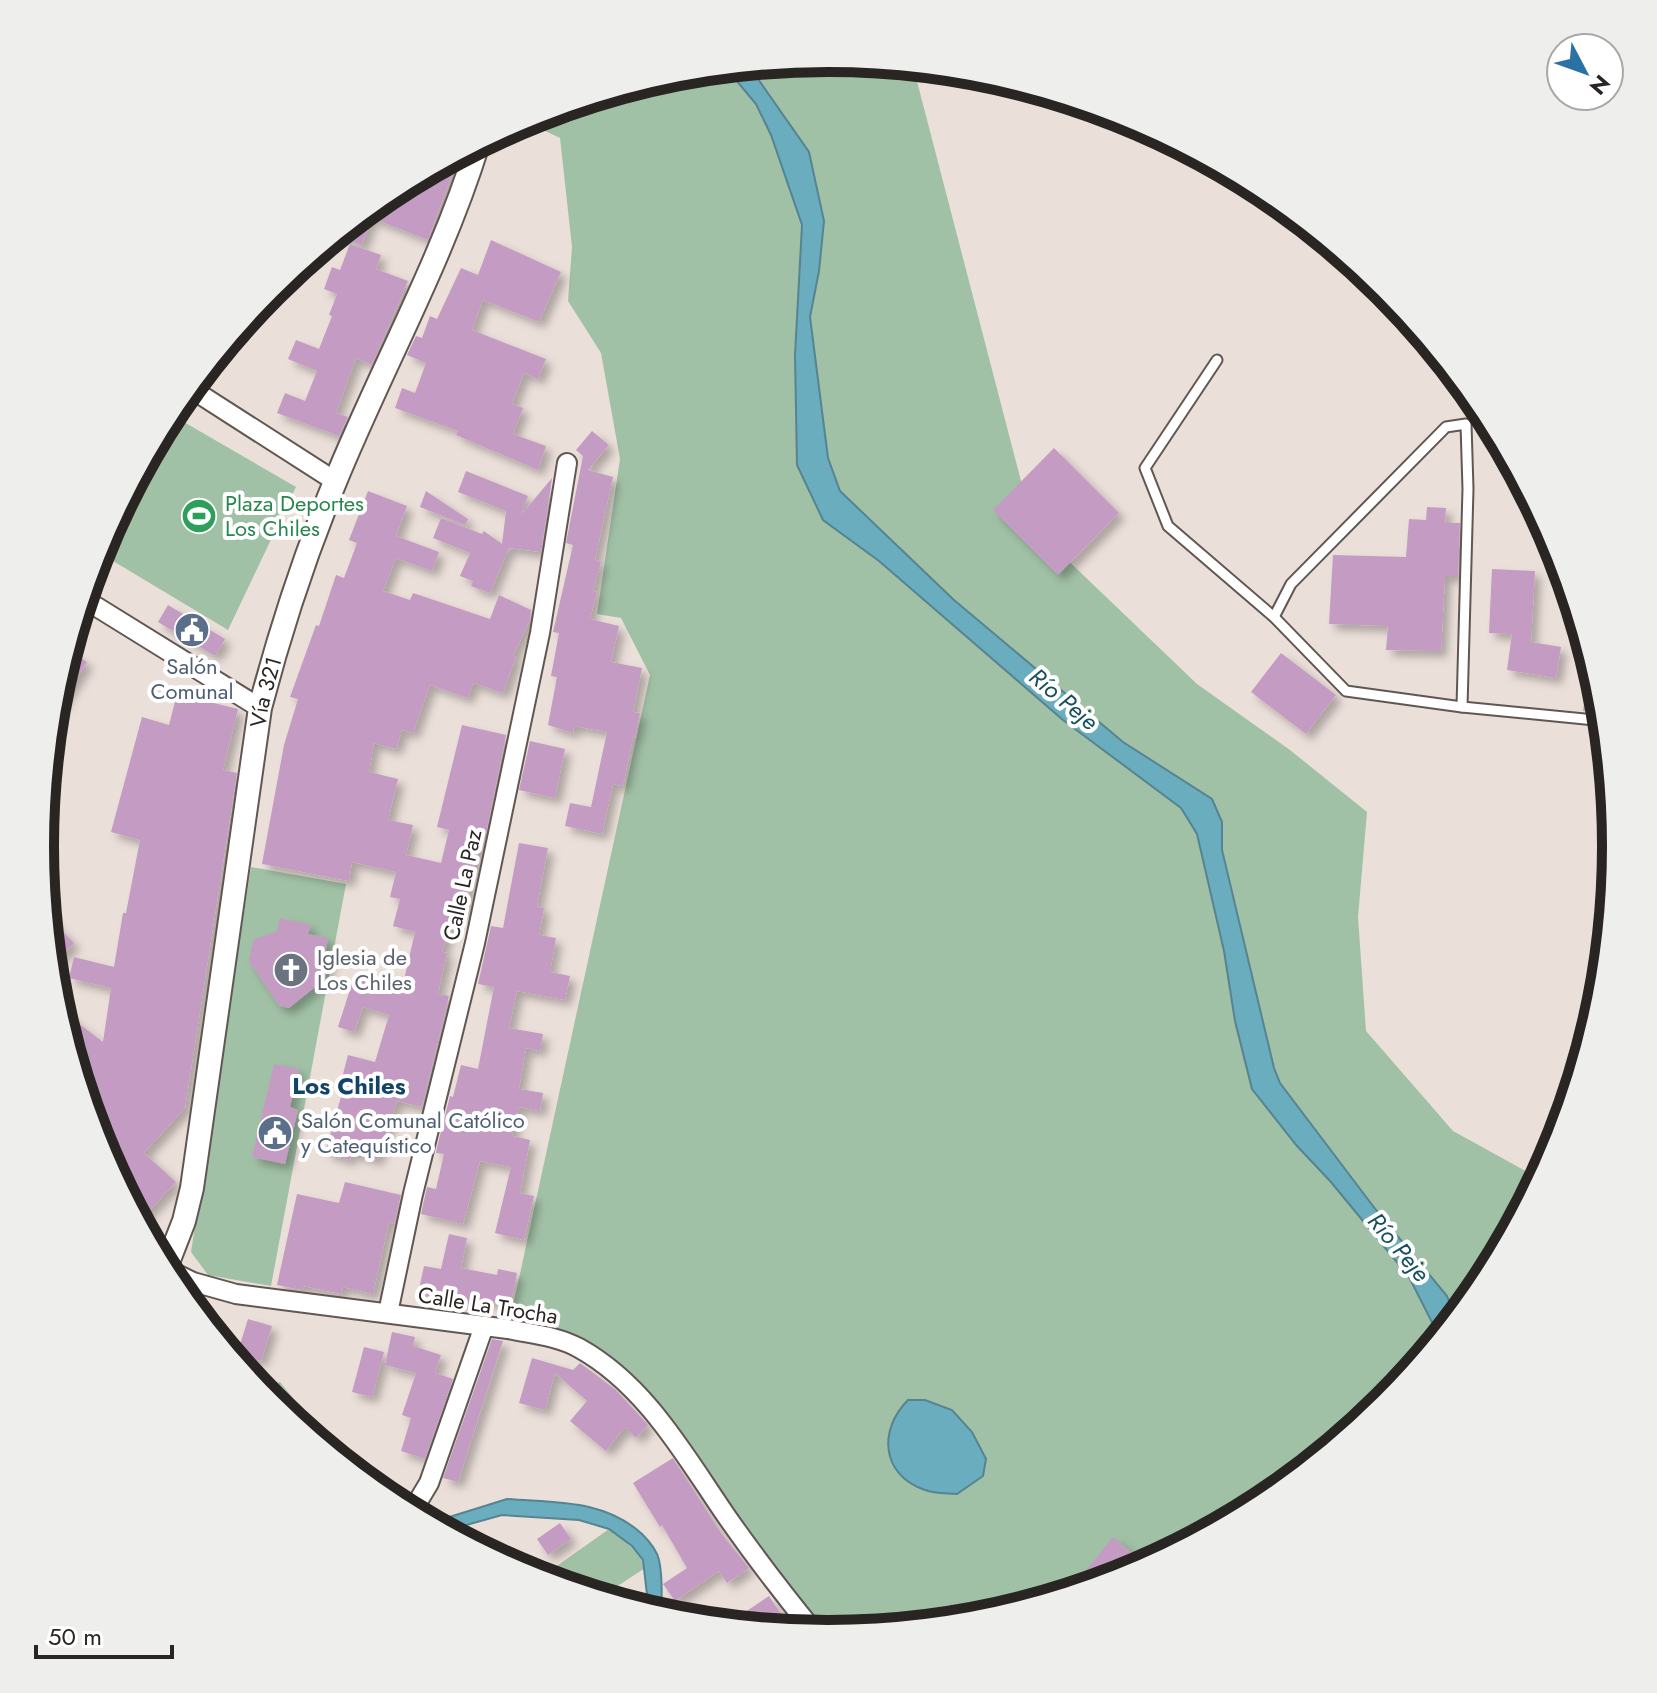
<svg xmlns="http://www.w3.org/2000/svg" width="1657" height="1693" viewBox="0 0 1657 1693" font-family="Jost,sans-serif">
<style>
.green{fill:#a1c1a6}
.water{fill:#6aadbe;stroke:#568490;stroke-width:2}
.building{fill:#c49bc3;filter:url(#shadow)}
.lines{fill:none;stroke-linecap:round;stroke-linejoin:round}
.service-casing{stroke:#615752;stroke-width:13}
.minor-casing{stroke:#615752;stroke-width:22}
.tertiary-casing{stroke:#615752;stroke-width:26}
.service{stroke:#fff;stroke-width:9}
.minor{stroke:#fff;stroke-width:18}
.tertiary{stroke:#fff;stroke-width:22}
.labels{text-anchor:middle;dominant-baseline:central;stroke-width:8;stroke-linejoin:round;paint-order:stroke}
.leisure-label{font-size:22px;fill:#27864d;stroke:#fff;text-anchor:start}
.service-label{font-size:22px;fill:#4e5e75;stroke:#fff}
.street-label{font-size:22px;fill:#292523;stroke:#fff}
.worship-label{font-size:22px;fill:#5b616d;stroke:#fff;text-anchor:start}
.water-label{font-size:24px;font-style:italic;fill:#17505e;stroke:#fff}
.neighbourhood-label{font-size:24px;font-weight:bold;fill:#124467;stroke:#fff}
.rim{fill:none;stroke:#292523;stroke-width:10}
</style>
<defs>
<filter id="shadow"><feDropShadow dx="6" dy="6" stdDeviation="4" flood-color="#0004"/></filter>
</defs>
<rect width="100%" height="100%" fill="#ebdfd9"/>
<g class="green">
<path d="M 829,58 L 913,66 L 1033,527 L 1197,684 L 1290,750 L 1367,812 L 1358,917 L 1366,1031 L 1453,1131 L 1540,1179 L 1484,1285 L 1386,1404 L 1266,1502 L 1130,1575 L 982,1620 L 828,1635 L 816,1634 L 648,1405 L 560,1340 L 508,1329 L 650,675 L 621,618 L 597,614 L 620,459 L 601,353 L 568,301 L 572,247 L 560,138 L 522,120 L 675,73 Z"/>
<path d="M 170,414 L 296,487 L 228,630 L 98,552 Z"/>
<path d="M 251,867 L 346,884 L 271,1286 L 208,1275 L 191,1252 Z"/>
<path d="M 280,1382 L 292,1397 L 308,1434 L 271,1404 L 257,1387 Z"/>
<path d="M 609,1529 L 639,1553 L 645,1568 L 601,1597 L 554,1583 L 547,1573 Z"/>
</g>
<g class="water">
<path d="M 749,66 L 809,152 L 824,221 L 819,271 L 810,317 L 828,458 L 840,491 L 954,600 L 1123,742 L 1212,799 L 1222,822 L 1222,850 L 1274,1068 L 1280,1083 L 1376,1210 L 1447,1296 L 1456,1319 L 1440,1338 L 1409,1277 L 1331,1182 L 1297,1146 L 1252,1089 L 1235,1021 L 1224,951 L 1197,834 L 1181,808 L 1063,720 L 879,561 L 823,520 L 797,465 L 795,355 L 802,225 L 771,135 L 756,104 L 726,68 Z"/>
<path d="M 908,1400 L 925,1400 L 952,1410 L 972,1432 L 986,1459 L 983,1476 L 957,1494 C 947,1493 935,1494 925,1490 C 881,1475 878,1430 908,1400 Z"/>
<path d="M 507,1499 C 555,1503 604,1499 642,1534 C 649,1541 657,1550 659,1560 C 663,1578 662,1598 661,1616 L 649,1612 L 643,1560 L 632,1546 L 609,1529 L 579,1520 L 502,1515 L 445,1531 L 430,1523 Z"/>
</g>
<g class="building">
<path d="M 444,162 L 455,166 L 428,240 L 372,218 L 362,245 L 336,236 L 391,191 Z"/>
<path d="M 491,240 L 561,272 L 539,322 L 483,300 L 472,330 L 546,359 L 538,379 L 524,373 L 512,404 L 523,408 L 513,434 L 546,446 L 538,470 L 456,435 L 458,431 L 395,408 L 402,388 L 415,393 L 426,363 L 407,355 L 416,336 L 422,338 L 430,316 L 437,319 L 461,268 L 478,275 Z"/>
<path d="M 350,244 L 381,255 L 376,269 L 408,281 L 372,365 L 356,358 L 336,413 L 348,417 L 339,436 L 277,413 L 285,393 L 305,401 L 317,371 L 288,359 L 296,340 L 319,349 L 332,316 L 329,315 L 337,294 L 324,289 L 332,267 L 340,270 Z"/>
<path d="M 592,431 L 609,445 L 588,470 L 613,477 L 595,560 L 601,562 L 593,591 L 597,592 L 590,619 L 619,626 L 611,662 L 642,668 L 633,712 L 640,713 L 635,738 L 633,737 L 623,786 L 613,784 L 602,834 L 565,826 L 570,803 L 591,807 L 607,732 L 574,726 L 573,733 L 548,725 L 557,677 L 551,676 L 559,633 L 553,632 L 573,545 L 566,543 L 583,456 L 576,450 Z"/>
<path d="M 1054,448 L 1119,513 L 1058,575 L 993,510 Z"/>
<path d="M 466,471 L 528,496 L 521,515 L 552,478 L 541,552 L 509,548 L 490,593 L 471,586 L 473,581 L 460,576 L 470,553 L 433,538 L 441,518 L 482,534 L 484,531 L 502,544 L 506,511 L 458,492 Z"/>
<path d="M 368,491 L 407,506 L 396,536 L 439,552 L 432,571 L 396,558 L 383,591 L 410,600 L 413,593 L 490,619 L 499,595 L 531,610 L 530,620 L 513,656 L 516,657 L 503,693 L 473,683 L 468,698 L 430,685 L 413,733 L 402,730 L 396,749 L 374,743 L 369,772 L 398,779 L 388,820 L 413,825 L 406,855 L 441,863 L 449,830 L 437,827 L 462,725 L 506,735 L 486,833 L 483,832 L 463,914 L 453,913 L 442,952 L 447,953 L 438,994 L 449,996 L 422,1107 L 397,1101 L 377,1160 L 352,1153 L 350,1160 L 325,1153 L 345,1083 L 341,1082 L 348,1055 L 375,1062 L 389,1015 L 363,1007 L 354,1032 L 338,1027 L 355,974 L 385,983 L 389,974 L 404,980 L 415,932 L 393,926 L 400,899 L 390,897 L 396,872 L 352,862 L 349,881 L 262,864 L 284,745 L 298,699 L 290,697 L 316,625 L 319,626 L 336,575 L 344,578 L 357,543 L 349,540 Z"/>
<path d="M 426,491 L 468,519 L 465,525 L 420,507 Z"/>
<path d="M 1427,507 L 1446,508 L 1445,523 L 1460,523 L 1458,576 L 1445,576 L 1441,651 L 1386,650 L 1388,626 L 1329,624 L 1333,555 L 1406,557 L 1409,519 L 1426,520 Z"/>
<path d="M 1492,569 L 1535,571 L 1531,642 L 1561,647 L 1556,678 L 1507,670 L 1512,634 L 1489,633 Z"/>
<path d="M 168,605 L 225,639 L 215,656 L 158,622 Z"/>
<path d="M 68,650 L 87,662 L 53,716 L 55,692 Z"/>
<path d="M 1281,653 L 1336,695 L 1306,734 L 1251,692 Z"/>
<path d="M 1591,656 L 1602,693 L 1604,713 L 1583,711 Z"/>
<path d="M 177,694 L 238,709 L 223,770 L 237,773 L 185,1108 L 144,1153 L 176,1182 L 139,1222 L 100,1148 L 57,1007 L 103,1042 L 111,988 L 69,978 L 74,957 L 114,967 L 123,913 L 126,913 L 140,840 L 111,832 L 142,717 L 169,725 Z"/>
<path d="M 530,741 L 565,749 L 555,798 L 519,790 Z"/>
<path d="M 519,843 L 548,848 L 537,906 L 544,908 L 539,935 L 556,938 L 550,972 L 570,976 L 565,1000 L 517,991 L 509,1028 L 543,1034 L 540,1051 L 526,1048 L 519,1089 L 543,1093 L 540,1111 L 519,1107 L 512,1136 L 530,1140 L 520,1193 L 534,1196 L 524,1240 L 495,1233 L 511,1167 L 480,1161 L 463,1224 L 421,1214 L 427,1187 L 436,1189 L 444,1154 L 436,1153 L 437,1147 L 450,1096 L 453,1097 L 461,1065 L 478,1069 L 494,987 L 478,984 L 491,926 L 503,928 Z"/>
<path d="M 47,916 L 74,943 L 52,966 L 50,945 Z"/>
<path d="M 280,918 L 311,925 L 308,934 L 328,938 L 325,954 L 331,955 L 325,979 L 289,1008 L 279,1006 L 249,961 L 253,940 L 277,931 Z"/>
<path d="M 274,1064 L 299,1069 L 290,1107 L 298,1110 L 285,1164 L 252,1157 Z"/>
<path d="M 345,1182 L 401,1195 L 394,1224 L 389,1222 L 373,1294 L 343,1287 L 341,1294 L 303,1286 L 302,1290 L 277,1285 L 297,1194 L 339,1203 Z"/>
<path d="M 449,1234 L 467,1238 L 461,1268 L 497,1275 L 498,1269 L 517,1273 L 510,1306 L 481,1300 L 480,1306 L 418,1294 L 424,1266 L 441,1269 Z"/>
<path d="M 248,1319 L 272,1326 L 261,1361 L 237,1354 Z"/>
<path d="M 392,1332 L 415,1337 L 413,1346 L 441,1355 L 435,1373 L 453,1379 L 425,1459 L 401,1451 L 411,1418 L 402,1415 L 416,1373 L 385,1365 Z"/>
<path d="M 492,1339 L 503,1341 L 458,1482 L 443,1478 Z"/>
<path d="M 364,1347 L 384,1352 L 372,1397 L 352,1392 Z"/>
<path d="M 532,1358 L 573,1370 L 580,1363 L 616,1390 L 648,1425 L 636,1438 L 625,1427 L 606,1451 L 570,1421 L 587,1401 L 555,1373 L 545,1410 L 519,1403 Z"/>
<path d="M 673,1458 L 721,1533 L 749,1568 L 727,1583 L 719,1571 L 675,1601 L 663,1584 L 687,1568 L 662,1525 L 660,1527 L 633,1483 Z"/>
<path d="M 560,1523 L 571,1539 L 548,1555 L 537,1539 Z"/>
<path d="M 1113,1537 L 1148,1566 L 1130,1575 L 1067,1594 Z"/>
<path d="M 769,1596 L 792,1631 L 726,1625 Z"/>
<path d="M 951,1603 L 976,1621 L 935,1625 Z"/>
</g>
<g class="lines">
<defs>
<g id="service">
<path d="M 1217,360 L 1145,468 L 1168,526 L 1274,617 L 1346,691 L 1462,707 L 1605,721"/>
<path d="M 1274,617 L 1291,584 L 1446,427 L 1466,424 L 1468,489 L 1462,707"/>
</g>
<g id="minor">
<path d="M 190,388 L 335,481"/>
<path d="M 84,599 L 260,708"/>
<path d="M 164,1268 L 193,1282 L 236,1294 L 508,1329 C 532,1334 557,1336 579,1348 C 646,1385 685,1456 727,1517 C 755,1557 785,1596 816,1634"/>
<path d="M 388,1313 L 413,1194 L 475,943 L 540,633 L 567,463"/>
<path d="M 411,1513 L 429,1483 L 484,1326"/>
</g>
<g id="tertiary">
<path id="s1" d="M 165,1270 L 184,1221 L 192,1188 L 260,708 C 280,631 305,555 335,482 C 381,369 442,261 478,144"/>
</g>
</defs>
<use href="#service" class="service-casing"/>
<use href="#minor" class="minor-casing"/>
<use href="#tertiary" class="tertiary-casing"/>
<use href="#service" class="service"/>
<use href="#minor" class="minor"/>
<use href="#tertiary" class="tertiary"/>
</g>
<defs>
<symbol id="stadium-disc" viewBox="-11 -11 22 22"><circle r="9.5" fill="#2e9e5b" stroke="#fff"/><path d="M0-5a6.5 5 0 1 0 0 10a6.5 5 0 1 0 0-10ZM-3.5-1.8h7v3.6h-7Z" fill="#fff"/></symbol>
<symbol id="civic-disc" viewBox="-11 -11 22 22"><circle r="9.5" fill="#5c6f8a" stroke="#fff"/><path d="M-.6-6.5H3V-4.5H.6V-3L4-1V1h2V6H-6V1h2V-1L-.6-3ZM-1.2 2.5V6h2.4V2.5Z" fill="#fff"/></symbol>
<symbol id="church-disc" viewBox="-11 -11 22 22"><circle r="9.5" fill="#6b7280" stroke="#fff"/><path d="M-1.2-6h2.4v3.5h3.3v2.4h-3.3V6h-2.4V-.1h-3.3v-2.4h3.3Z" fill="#fff"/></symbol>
</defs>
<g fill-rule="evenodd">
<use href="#stadium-disc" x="179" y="496" width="40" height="40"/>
<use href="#civic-disc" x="172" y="610" width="40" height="40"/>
<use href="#church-disc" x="271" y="950" width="40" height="40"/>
<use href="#civic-disc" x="255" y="1113" width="40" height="40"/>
</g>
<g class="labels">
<g class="leisure-label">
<text x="225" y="503">Plaza Deportes<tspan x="225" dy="25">Los Chiles</tspan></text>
</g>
<g class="service-label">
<text x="192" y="666">Salón<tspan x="192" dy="25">Comunal</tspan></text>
<text x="301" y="1120" text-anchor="start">Salón Comunal Católico<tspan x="301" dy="25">y Catequístico</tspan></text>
</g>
<g class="street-label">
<text stroke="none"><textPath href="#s1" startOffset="588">Vía 321</textPath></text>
<text transform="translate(462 885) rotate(-78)">Calle La Paz</text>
<text transform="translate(488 1305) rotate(9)">Calle La Trocha</text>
</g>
<g class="worship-label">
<text x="317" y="957">Iglesia de<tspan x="317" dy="25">Los Chiles</tspan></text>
</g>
<g class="water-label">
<text transform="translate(1064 699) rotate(40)">Río Peje</text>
<text transform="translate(1399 1247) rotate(50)">Río Peje</text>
</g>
<g class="neighbourhood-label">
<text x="349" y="1085">Los Chiles</text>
</g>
</g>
<path d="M0 0H1657V1693H0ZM54 846a774 774 0 1 1 1548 0a774 774 0 1 1-1548 0Z" fill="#eeeeed" fill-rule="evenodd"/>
<path class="rim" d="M54 846a774 774 0 1 1 1548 0a774 774 0 1 1-1548 0Z"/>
<g transform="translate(1585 72) rotate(131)"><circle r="38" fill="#ffffff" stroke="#a9a8a7" stroke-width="2"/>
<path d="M0-6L14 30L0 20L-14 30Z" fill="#2a72a6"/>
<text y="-12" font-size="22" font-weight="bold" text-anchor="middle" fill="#292523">N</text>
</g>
<path d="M36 1645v12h136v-12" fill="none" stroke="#292523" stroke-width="4"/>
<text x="48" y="1645" font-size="24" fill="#292523" stroke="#ffffff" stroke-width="6" paint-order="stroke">50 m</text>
</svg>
